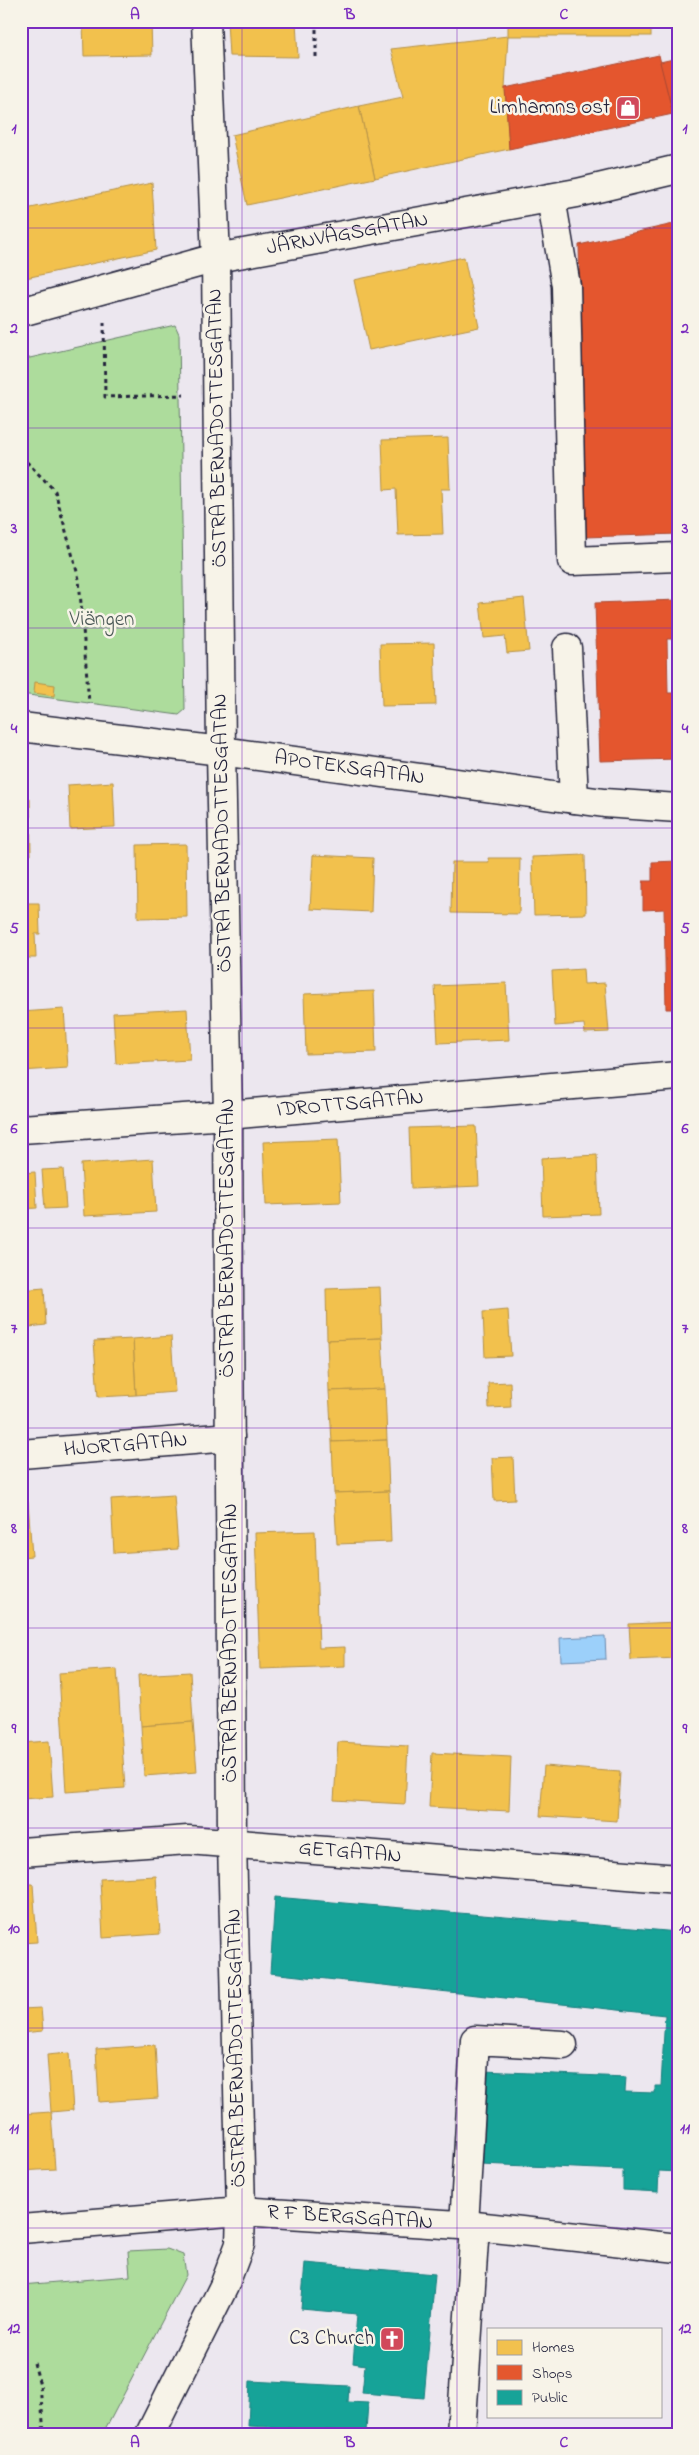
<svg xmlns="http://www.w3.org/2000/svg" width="699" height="2455" viewBox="0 0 699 2455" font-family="'Indie Flower',sans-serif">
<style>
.green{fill:#addc9c;stroke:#687f6c}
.water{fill:#9cd0fa;stroke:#6b8aae}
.homes{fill:#f2c14e;stroke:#b49148}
.shops{fill:#e4572e;stroke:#aa4732}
.public{fill:#17a398;stroke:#1a7c7c}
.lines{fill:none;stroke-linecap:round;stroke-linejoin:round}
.minor-casing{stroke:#22223b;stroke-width:31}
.path{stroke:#22223b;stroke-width:3;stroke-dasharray:4 4;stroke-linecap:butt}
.minor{stroke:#f7f3e8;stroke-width:28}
.grid{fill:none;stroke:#7b2cbf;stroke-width:1;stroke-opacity:0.55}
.labels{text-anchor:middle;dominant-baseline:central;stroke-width:5;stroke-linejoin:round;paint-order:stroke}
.poi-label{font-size:21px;fill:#22223b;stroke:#f7f3e8;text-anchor:end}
.street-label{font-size:21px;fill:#22223b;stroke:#f7f3e8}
.park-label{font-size:21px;fill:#4c5a58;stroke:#f7f3e8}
.neatline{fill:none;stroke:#7b2cbf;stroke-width:2}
.grid-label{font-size:16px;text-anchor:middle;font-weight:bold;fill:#7b2cbf}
</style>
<rect width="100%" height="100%" fill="#ece7ef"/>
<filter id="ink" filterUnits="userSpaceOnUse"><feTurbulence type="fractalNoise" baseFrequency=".02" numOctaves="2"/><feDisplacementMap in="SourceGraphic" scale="10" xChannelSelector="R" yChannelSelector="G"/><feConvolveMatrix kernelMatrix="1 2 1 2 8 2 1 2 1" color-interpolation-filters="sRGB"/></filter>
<g filter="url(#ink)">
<g class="green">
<path d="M 175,325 L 179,334 L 185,710 L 179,715 L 21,694 L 21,360 Z"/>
<path d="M 167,2249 L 183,2255 L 186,2275 L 103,2434 L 21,2434 L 21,2285 L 130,2276 L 128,2251 Z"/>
</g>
<path class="water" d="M 605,1636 L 606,1659 L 561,1661 L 560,1638 Z"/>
<g class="homes">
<path d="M 83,21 L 151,21 L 152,55 L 84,56 Z"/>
<path d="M 227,21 L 296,21 L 298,57 L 229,56 Z"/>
<rect x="508" y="21" width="143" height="15"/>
<path d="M 508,36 L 505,88 L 509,149 L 375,178 L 359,106 L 403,97 L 391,49 Z"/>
<path d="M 359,106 L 375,178 L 247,205 L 232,135 Z"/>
<path d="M 152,183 L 156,250 L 21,279 L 21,210 Z"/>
<path d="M 464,257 L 479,327 L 369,350 L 354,280 Z"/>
<path d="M 448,438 L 450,489 L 441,489 L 443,534 L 398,535 L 396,489 L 384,490 L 382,440 Z"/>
<path d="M 524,598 L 529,651 L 507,653 L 505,636 L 484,638 L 480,603 Z"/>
<path d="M 434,643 L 436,705 L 382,706 L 380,644 Z"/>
<path d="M 35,682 L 55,685 L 54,696 L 34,693 Z"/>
<path d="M 113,782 L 115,827 L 70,829 L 68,785 Z"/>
<path d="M 21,799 L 30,799 L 31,855 L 21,855 Z"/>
<path d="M 186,844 L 187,917 L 138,918 L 137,845 Z"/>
<path d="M 313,855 L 373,858 L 371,912 L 310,909 Z"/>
<path d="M 585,855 L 586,914 L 534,915 L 532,857 Z"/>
<path d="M 488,858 L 520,858 L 519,914 L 451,913 L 452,862 L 489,862 Z"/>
<path d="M 21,903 L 39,903 L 40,934 L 35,934 L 36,958 L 21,958 Z"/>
<path d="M 583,969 L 584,984 L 605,983 L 609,1032 L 585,1033 L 584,1024 L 555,1026 L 552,971 Z"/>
<path d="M 506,983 L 509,1040 L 438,1043 L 435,986 Z"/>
<path d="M 374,991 L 376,1052 L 306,1054 L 304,994 Z"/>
<path d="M 64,1009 L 68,1068 L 21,1071 L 21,1012 Z"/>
<path d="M 187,1009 L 190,1060 L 116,1064 L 113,1013 Z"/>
<path d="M 476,1126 L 479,1186 L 411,1189 L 409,1128 Z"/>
<path d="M 338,1139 L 341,1202 L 266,1205 L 263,1142 Z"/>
<path d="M 597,1155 L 599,1214 L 543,1216 L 541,1158 Z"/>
<path d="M 153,1159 L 156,1212 L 84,1216 L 81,1164 Z"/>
<path d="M 63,1169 L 66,1208 L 45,1209 L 42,1170 Z"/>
<path d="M 35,1172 L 37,1208 L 21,1209 L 21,1173 Z"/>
<path d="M 380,1287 L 382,1338 L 327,1340 L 326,1289 Z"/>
<path d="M 44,1288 L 46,1325 L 21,1328 L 21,1290 Z"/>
<path d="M 508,1310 L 511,1356 L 485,1357 L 483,1312 Z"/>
<path d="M 171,1336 L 175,1392 L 136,1395 L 133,1339 Z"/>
<path d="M 382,1338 L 385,1389 L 329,1391 L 327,1340 Z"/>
<path d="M 133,1339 L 136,1395 L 98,1397 L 94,1341 Z"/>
<path d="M 510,1382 L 511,1407 L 489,1408 L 488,1383 Z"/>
<path d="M 385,1389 L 387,1440 L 332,1442 L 329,1391 Z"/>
<path d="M 387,1440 L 389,1491 L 334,1493 L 332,1442 Z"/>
<path d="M 513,1457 L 515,1500 L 494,1501 L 492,1458 Z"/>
<path d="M 389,1491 L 391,1542 L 337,1544 L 334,1493 Z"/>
<path d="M 174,1495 L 178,1549 L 114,1553 L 111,1499 Z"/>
<path d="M 21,1502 L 28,1502 L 32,1556 L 21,1557 Z"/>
<path d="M 315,1531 L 319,1648 L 345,1647 L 345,1666 L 260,1669 L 255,1533 Z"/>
<path d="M 678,1622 L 678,1658 L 631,1660 L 629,1624 Z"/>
<path d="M 117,1669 L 125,1788 L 66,1792 L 59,1673 Z"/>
<path d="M 190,1672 L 193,1722 L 141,1726 L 138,1675 Z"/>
<path d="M 193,1722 L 197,1772 L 144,1776 L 141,1726 Z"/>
<path d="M 49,1741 L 53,1797 L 21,1799 L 21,1743 Z"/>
<path d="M 338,1742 L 408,1746 L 405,1804 L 334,1800 Z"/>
<path d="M 432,1753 L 511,1757 L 509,1811 L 429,1807 Z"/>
<path d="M 544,1766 L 620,1772 L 617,1821 L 540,1816 Z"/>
<path d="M 156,1876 L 160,1934 L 103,1938 L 100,1879 Z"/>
<path d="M 21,1884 L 33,1884 L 37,1942 L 21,1943 Z"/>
<path d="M 41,2008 L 43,2031 L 21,2033 L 21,2009 Z"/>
<path d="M 155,2045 L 158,2098 L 99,2102 L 96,2049 Z"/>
<path d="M 69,2053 L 73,2110 L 51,2112 L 47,2055 Z"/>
<path d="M 51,2112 L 55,2169 L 21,2171 L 21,2114 Z"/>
</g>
<g class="shops">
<path d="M 659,55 L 673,114 L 509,149 L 505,88 Z"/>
<path d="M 678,58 L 678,113 L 673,114 L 660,62 Z"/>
<path d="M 678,223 L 678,534 L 585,537 L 579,245 Z"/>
<path d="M 678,600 L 678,639 L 667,639 L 668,693 L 678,693 L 678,759 L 600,761 L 595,603 Z"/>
<path d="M 678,861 L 678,1009 L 666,1009 L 664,909 L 643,910 L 643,881 L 652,881 L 652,862 Z"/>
</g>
<g class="public">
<path d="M 275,1897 L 678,1932 L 678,2172 L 659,2171 L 658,2192 L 623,2190 L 623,2170 L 480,2164 L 483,2071 L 626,2077 L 625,2092 L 655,2093 L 655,2086 L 661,2086 L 665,2015 L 270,1973 Z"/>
<path d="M 305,2263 L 435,2274 L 424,2398 L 362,2393 L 365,2365 L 353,2363 L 357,2314 L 301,2309 Z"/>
<path d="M 250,2381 L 349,2386 L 348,2402 L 368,2403 L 366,2432 L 248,2426 Z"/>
</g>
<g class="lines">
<defs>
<g id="minor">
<path d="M 551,198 L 566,286 L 572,561 L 678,557"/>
<path id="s1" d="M 21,312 L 216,258 L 577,193 L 678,169"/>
<path d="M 567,648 L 574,799"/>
<path id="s2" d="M 21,727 L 221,751 L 604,803 L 678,808"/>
<path id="s3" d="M 21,1129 L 228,1115 L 678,1076"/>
<path id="s4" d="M 21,1454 L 230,1437"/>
<path id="s5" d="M 21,1852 L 188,1840 L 678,1879"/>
<path d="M 464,2225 L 475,2040 L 563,2045"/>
<path id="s6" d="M 21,2229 L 241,2211 L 475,2226 L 678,2248"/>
<path d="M 150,2434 L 224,2286 L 240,2244 L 241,2211 L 232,1842 L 228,1115 L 221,751 L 216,258 L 206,21"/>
<path d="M 461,2434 L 475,2226"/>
</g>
</defs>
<use href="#minor" class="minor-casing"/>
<g class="path">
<path d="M 316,21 L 316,58"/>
<path d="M 104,322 L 105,397 L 184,395"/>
<path d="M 21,456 L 55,491 L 79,579 L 89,703"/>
<path d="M 34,2363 L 40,2385 L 44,2434"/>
</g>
<use href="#minor" class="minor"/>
</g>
</g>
<path class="grid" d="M 242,21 L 242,2434M 457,21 L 457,2434M 21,228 L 678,228M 21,428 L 678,428M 21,628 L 678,628M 21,828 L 678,828M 21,1028 L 678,1028M 21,1228 L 678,1228M 21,1428 L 678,1428M 21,1628 L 678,1628M 21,1828 L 678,1828M 21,2028 L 678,2028M 21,2228 L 678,2228"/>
<defs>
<symbol id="shop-square" viewBox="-11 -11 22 22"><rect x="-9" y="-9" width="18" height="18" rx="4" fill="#d1495b" stroke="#f7f3e8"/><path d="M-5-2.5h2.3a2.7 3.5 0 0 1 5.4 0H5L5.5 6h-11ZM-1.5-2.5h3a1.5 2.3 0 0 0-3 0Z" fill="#fff"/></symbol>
<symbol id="church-square" viewBox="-11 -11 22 22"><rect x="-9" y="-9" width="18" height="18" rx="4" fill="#d1495b" stroke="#f7f3e8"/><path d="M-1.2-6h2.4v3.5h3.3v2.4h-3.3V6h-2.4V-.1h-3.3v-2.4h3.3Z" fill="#fff"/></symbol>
</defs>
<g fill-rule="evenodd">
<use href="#shop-square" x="614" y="94" width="28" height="28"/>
<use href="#church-square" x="378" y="2325" width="28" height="28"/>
</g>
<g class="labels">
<g class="poi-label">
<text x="610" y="108">Limhamns ost</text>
<text x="374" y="2339">C3 Church</text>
</g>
<g class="street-label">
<text stroke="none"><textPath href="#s1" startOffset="336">JÄRNVÄGSGATAN</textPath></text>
<text transform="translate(218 428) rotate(-91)">ÖSTRA BERNADOTTESGATAN</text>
<text stroke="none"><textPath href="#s2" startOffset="331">APOTEKSGATAN</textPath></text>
<text transform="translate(223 833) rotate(-91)">ÖSTRA BERNADOTTESGATAN</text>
<text stroke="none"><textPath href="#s3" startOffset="330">IDROTTSGATAN</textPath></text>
<text transform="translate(228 1238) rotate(-90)">ÖSTRA BERNADOTTESGATAN</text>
<text stroke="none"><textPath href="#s4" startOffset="105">HJORTGATAN</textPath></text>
<text transform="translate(231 1643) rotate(-90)">ÖSTRA BERNADOTTESGATAN</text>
<text stroke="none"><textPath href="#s5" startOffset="330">GETGATAN</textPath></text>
<text transform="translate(237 2048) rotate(-91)">ÖSTRA BERNADOTTESGATAN</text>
<text stroke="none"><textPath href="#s6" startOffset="330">R F BERGSGATAN</textPath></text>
</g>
<g class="park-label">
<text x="102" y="620">Viängen</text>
</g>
</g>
<rect width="699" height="2455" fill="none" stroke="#f7f3e8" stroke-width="55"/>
<rect x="487" y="2328" width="175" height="90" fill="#f7f3e8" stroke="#a29fa3"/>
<rect x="497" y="2340" width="25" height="15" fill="#f2c14e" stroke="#a29fa3"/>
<text x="532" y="2352" font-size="15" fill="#22223b">Homes</text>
<rect x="497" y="2365" width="25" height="15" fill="#e4572e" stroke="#a29fa3"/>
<text x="532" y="2378" font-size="15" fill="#22223b">Shops</text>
<rect x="497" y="2390" width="25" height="15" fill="#17a398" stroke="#a29fa3"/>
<text x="532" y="2402" font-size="15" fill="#22223b">Public</text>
<rect x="28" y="28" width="644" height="2400" class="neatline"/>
<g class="grid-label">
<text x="135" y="19">A</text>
<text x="350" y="19">B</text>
<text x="564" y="19">C</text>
<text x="14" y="133">1</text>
<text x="685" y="133">1</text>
<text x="14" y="333">2</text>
<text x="685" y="333">2</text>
<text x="14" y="533">3</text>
<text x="685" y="533">3</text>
<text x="14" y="733">4</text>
<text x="685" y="733">4</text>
<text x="14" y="933">5</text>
<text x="685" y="933">5</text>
<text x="14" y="1133">6</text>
<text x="685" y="1133">6</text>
<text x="14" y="1333">7</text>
<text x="685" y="1333">7</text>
<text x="14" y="1533">8</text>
<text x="685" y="1533">8</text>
<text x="14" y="1733">9</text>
<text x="685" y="1733">9</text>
<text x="14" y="1933">10</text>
<text x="685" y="1933">10</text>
<text x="14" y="2133">11</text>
<text x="685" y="2133">11</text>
<text x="14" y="2333">12</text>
<text x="685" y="2333">12</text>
<text x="135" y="2447">A</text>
<text x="350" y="2447">B</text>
<text x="564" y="2447">C</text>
</g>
</svg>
